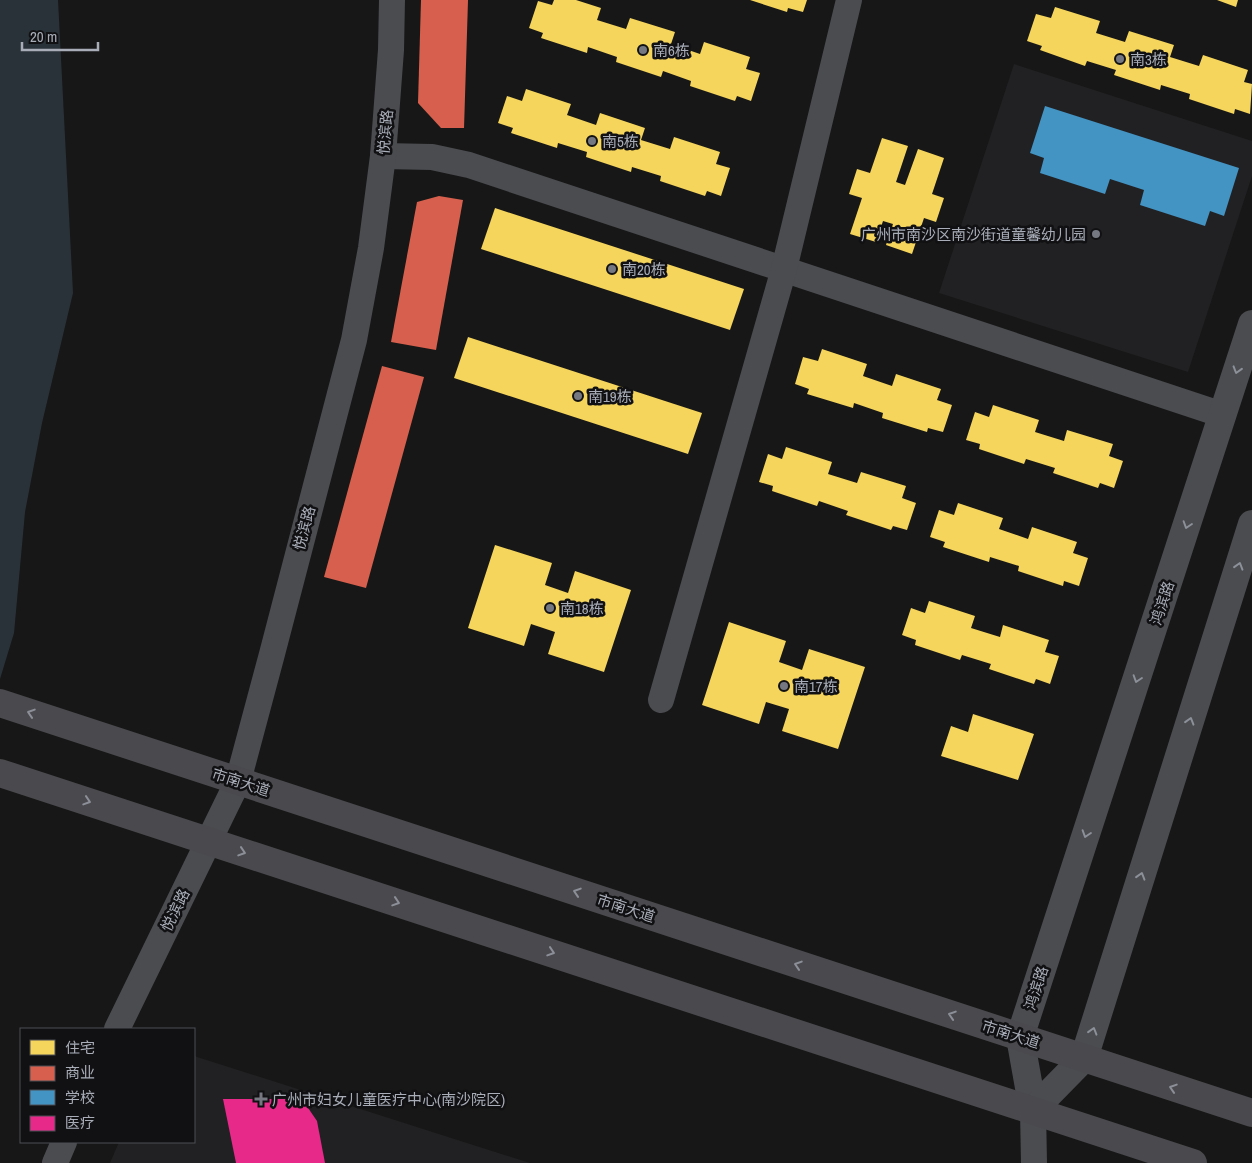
<svg xmlns="http://www.w3.org/2000/svg" width="1252" height="1163" viewBox="0 0 1252 1163" font-family="'Archivo Narrow','Noto Sans SC',sans-serif">
<style>
.built{fill:#212123}
.water{fill:#2a3239}
.homes{fill:#f6d55c}
.shops{fill:#d6604d}
.schools{fill:#4393c3}
.health{fill:#e7298a}
.lines{fill:none;stroke-linecap:round;stroke-linejoin:round}
.minor{stroke:#4b4c50;stroke-width:26}
.tertiary{stroke:#4b4c50;stroke-width:28}
.secondary{stroke:#4a4a4e;stroke-width:28}
.oneway{stroke:#8c9099}
.oneway2{stroke:#8c8f98}
.poi-dot{fill:#757880;stroke:#111113;stroke-width:2}
.labels{text-anchor:middle;dominant-baseline:central;stroke-width:5;stroke-linejoin:round;paint-order:stroke}
.poi-label{font-size:15px;fill:#a8adb8;stroke:#111113;text-anchor:start}
.street-label{font-size:15px;fill:#a8adb8;stroke:#111113}
</style>
<rect width="100%" height="100%" fill="#171717"/>
<g class="built">
<path d="M 1014,64 L 1252,141 L 1252,176 L 1188,372 L 939,293 Z"/>
<path d="M 194,1056 L 530,1163 L 110,1163 L 119,1142 L 194,1142 Z"/>
</g>
<path class="water" d="M 0,0 L 58,0 L 73,293 L 42,423 L 25,512 L 14,633 L 0,679 Z"/>
<g class="homes">
<path d="M 554,0 L 576,0 L 601,8 L 597,20 L 626,29 L 630,18 L 675,32 L 671,44 L 700,54 L 704,42 L 750,57 L 746,69 L 760,73 L 751,101 L 737,96 L 735,101 L 690,86 L 691,81 L 663,71 L 661,77 L 616,62 L 617,57 L 588,47 L 587,53 L 541,38 L 543,33 L 529,28 L 538,1 L 552,5 Z"/>
<path d="M 750,0 L 807,0 L 803,12 L 788,8 L 787,12 Z"/>
<path d="M 1217,0 L 1238,0 L 1236,7 Z"/>
<path d="M 1055,7 L 1100,21 L 1096,33 L 1125,42 L 1129,31 L 1174,45 L 1170,57 L 1199,66 L 1203,55 L 1248,70 L 1244,82 L 1252,84 L 1250,114 L 1235,109 L 1234,114 L 1189,99 L 1190,94 L 1161,85 L 1160,90 L 1114,75 L 1116,70 L 1087,61 L 1085,66 L 1040,50 L 1042,46 L 1027,41 L 1036,14 L 1051,18 Z"/>
<path d="M 526,89 L 571,104 L 567,115 L 596,125 L 600,113 L 645,128 L 641,140 L 670,149 L 674,137 L 720,152 L 716,164 L 730,168 L 721,196 L 707,191 L 705,196 L 660,181 L 661,176 L 632,167 L 631,172 L 586,157 L 587,152 L 558,143 L 557,148 L 511,133 L 513,128 L 498,123 L 507,96 L 522,101 Z"/>
<path d="M 882,138 L 908,146 L 896,182 L 905,185 L 918,149 L 944,158 L 932,194 L 944,198 L 936,222 L 924,218 L 912,254 L 886,245 L 893,224 L 883,221 L 876,242 L 850,234 L 862,198 L 849,194 L 857,169 L 870,173 Z"/>
<path d="M 495,208 L 744,289 L 730,330 L 481,249 Z"/>
<path d="M 468,337 L 702,413 L 688,454 L 454,378 Z"/>
<path d="M 822,349 L 867,364 L 863,376 L 892,386 L 896,374 L 941,389 L 937,400 L 952,405 L 943,432 L 928,428 L 927,432 L 882,418 L 883,413 L 854,403 L 853,408 L 807,394 L 809,389 L 795,384 L 803,357 L 818,361 Z"/>
<path d="M 993,405 L 1039,420 L 1035,432 L 1064,441 L 1067,430 L 1113,444 L 1109,456 L 1123,461 L 1114,488 L 1100,483 L 1098,488 L 1053,473 L 1055,468 L 1026,459 L 1024,464 L 979,449 L 980,444 L 966,440 L 975,412 L 989,417 Z"/>
<path d="M 786,447 L 832,462 L 828,474 L 857,483 L 861,472 L 906,486 L 902,498 L 916,503 L 907,530 L 893,526 L 891,530 L 846,515 L 848,511 L 819,501 L 817,506 L 772,491 L 773,486 L 759,482 L 768,454 L 782,459 Z"/>
<path d="M 958,503 L 1003,518 L 999,529 L 1028,539 L 1032,527 L 1077,542 L 1073,553 L 1088,558 L 1079,586 L 1064,581 L 1063,586 L 1018,571 L 1019,566 L 990,557 L 989,562 L 943,547 L 945,542 L 930,537 L 939,510 L 954,515 Z"/>
<path d="M 495,545 L 552,563 L 545,585 L 568,593 L 575,571 L 631,590 L 604,672 L 548,654 L 555,632 L 531,624 L 524,646 L 468,628 Z"/>
<path d="M 929,601 L 975,616 L 971,628 L 1000,637 L 1003,625 L 1049,640 L 1045,652 L 1059,656 L 1050,684 L 1036,679 L 1034,684 L 989,669 L 991,664 L 962,655 L 960,660 L 915,645 L 916,640 L 902,635 L 911,608 L 925,613 Z"/>
<path d="M 729,622 L 786,641 L 779,662 L 802,670 L 809,649 L 865,667 L 838,749 L 782,731 L 789,709 L 766,702 L 759,724 L 702,705 Z"/>
<path d="M 973,714 L 1034,734 L 1018,780 L 941,756 L 951,726 L 968,732 Z"/>
</g>
<g class="shops">
<path d="M 421,0 L 468,0 L 464,128 L 441,128 L 418,103 Z"/>
<path d="M 439,196 L 463,200 L 436,350 L 391,342 L 417,202 Z"/>
<path d="M 382,366 L 424,377 L 366,588 L 324,577 Z"/>
</g>
<path class="schools" d="M 1045,106 L 1239,168 L 1224,216 L 1210,211 L 1205,226 L 1140,205 L 1144,190 L 1110,179 L 1105,194 L 1040,173 L 1044,158 L 1030,153 Z"/>
<path class="health" d="M 223,1099 L 293,1099 L 304,1102 L 317,1121 L 325,1163 L 236,1163 Z"/>
<g class="lines">
<g class="minor">
<path d="M 383,156 L 432,157 L 469,165 L 1223,415"/>
<path d="M 661,700 L 784,269 L 849,0"/>
<path d="M 117,1029 L 238,781 L 272,654 L 354,340 L 371,248 L 383,156 L 391,50 L 392,0"/>
<path d="M 1033,1110 L 1034,1163"/>
<path d="M 55,1163 L 64,1142"/>
</g>
<g class="tertiary">
<path d="M 1033,1110 L 1020,1037 L 1252,324"/>
<path d="M 1033,1110 L 1084,1058 L 1252,524"/>
</g>
<g class="secondary">
<path d="M 0,703 L 1252,1113"/>
<path d="M 0,773 L 1193,1163"/>
</g>
</g>
<defs><path id="oneway-chevron" d="M-2-3.5L2.5 0L-2 3.5" fill="none" stroke-width="1.6" stroke-linecap="round" stroke-linejoin="round" transform="scale(1.25)"/></defs>
<g class="oneway">
<use href="#oneway-chevron" transform="translate(1237 370) rotate(107)"/>
<use href="#oneway-chevron" transform="translate(1187 525) rotate(108)"/>
<use href="#oneway-chevron" transform="translate(1239 566) rotate(-73)"/>
<use href="#oneway-chevron" transform="translate(1137 679) rotate(108)"/>
<use href="#oneway-chevron" transform="translate(1190 721) rotate(-73)"/>
<use href="#oneway-chevron" transform="translate(1086 834) rotate(108)"/>
<use href="#oneway-chevron" transform="translate(1141 876) rotate(-73)"/>
<use href="#oneway-chevron" transform="translate(1093 1031) rotate(-73)"/>
</g>
<g class="oneway2">
<use href="#oneway-chevron" transform="translate(31 713) rotate(-162)"/>
<use href="#oneway-chevron" transform="translate(87 801) rotate(18)"/>
<use href="#oneway-chevron" transform="translate(242 852) rotate(18)"/>
<use href="#oneway-chevron" transform="translate(577 892) rotate(-162)"/>
<use href="#oneway-chevron" transform="translate(396 902) rotate(18)"/>
<use href="#oneway-chevron" transform="translate(551 952) rotate(18)"/>
<use href="#oneway-chevron" transform="translate(798 965) rotate(-162)"/>
<use href="#oneway-chevron" transform="translate(952 1015) rotate(-162)"/>
<use href="#oneway-chevron" transform="translate(1173 1088) rotate(-162)"/>
</g>
<g class="poi-dot">
<circle cx="643" cy="50" r="5"/>
<circle cx="1120" cy="59" r="5"/>
<circle cx="592" cy="141" r="5"/>
<circle cx="1096" cy="234" r="5"/>
<circle cx="612" cy="269" r="5"/>
<circle cx="578" cy="396" r="5"/>
<circle cx="550" cy="608" r="5"/>
<circle cx="784" cy="686" r="5"/>
<path d="M258.5 1091.5h5v5h5v5h-5v5h-5v-5h-5v-5h5z"/>
</g>
<g class="labels">
<g class="poi-label">
<text x="653" y="50">南6栋</text>
<text x="1130" y="59">南3栋</text>
<text x="602" y="141">南5栋</text>
<text x="1086" y="234" text-anchor="end">广州市南沙区南沙街道童馨幼儿园</text>
<text x="622" y="269">南20栋</text>
<text x="588" y="396">南19栋</text>
<text x="560" y="608">南18栋</text>
<text x="794" y="686">南17栋</text>
<text x="272" y="1099">广州市妇女儿童医疗中心(南沙院区)</text>
</g>
<g class="street-label">
<text transform="translate(385 132) rotate(-85)">悦滨路</text>
<text transform="translate(304 528) rotate(-75)">悦滨路</text>
<text transform="translate(1162 603) rotate(-72)">鸿滨路</text>
<text transform="translate(241 782) rotate(18)">市南大道</text>
<text transform="translate(626 908) rotate(18)">市南大道</text>
<text transform="translate(175 910) rotate(-64)">悦滨路</text>
<text transform="translate(1036 988) rotate(-72)">鸿滨路</text>
<text transform="translate(1011 1034) rotate(18)">市南大道</text>
</g>
</g>
<rect x="20" y="1028" width="175" height="115" fill="#111113" stroke="#4d4f55"/>
<rect x="30" y="1040" width="25" height="15" fill="#f6d55c" stroke="#4d4f55"/>
<text x="65" y="1053" font-size="15" fill="#a8adb8">住宅</text>
<rect x="30" y="1066" width="25" height="15" fill="#d6604d" stroke="#4d4f55"/>
<text x="65" y="1078" font-size="15" fill="#a8adb8">商业</text>
<rect x="30" y="1090" width="25" height="15" fill="#4393c3" stroke="#4d4f55"/>
<text x="65" y="1103" font-size="15" fill="#a8adb8">学校</text>
<rect x="30" y="1116" width="25" height="15" fill="#e7298a" stroke="#4d4f55"/>
<text x="65" y="1128" font-size="15" fill="#a8adb8">医疗</text>
<path d="M22 42v8h76v-8" fill="none" stroke="#a8adb8" stroke-width="2.5"/>
<text x="30" y="42" font-size="15" fill="#a8adb8" stroke="#111113" stroke-width="4" paint-order="stroke">20 m</text>
</svg>
